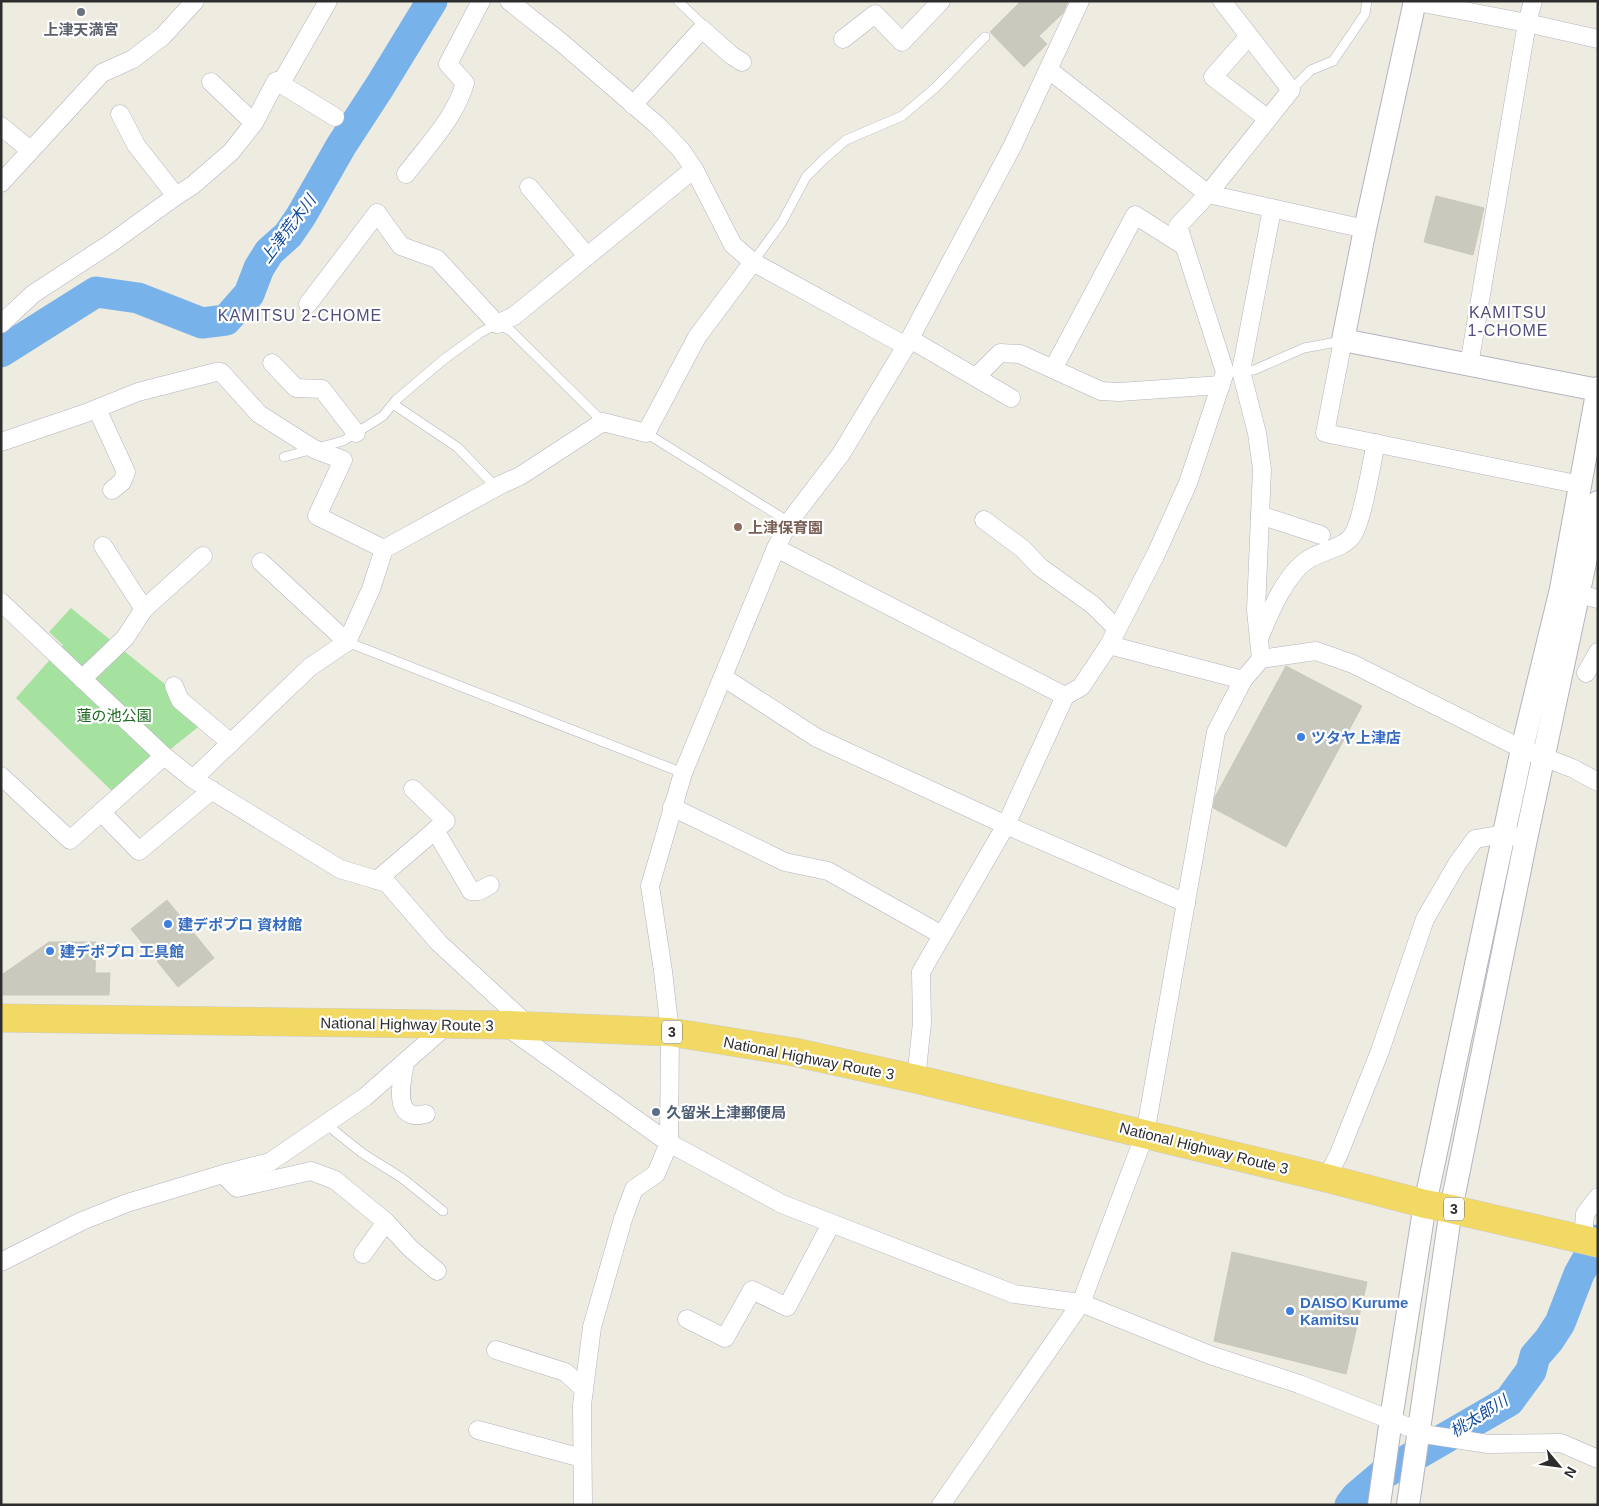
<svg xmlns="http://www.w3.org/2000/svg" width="1599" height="1506" viewBox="0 0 1599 1506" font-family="Arial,'Noto Sans JP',sans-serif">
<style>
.green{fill:#a6e29f}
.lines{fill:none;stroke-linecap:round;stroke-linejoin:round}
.river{stroke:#78b2eb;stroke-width:31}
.building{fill:#cac9be;stroke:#cac8ba}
.service-casing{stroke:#b4b3c0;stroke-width:10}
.minor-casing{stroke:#b4b3c0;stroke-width:19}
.tertiary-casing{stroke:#b4b3c0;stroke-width:24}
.trunk-casing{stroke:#cdcdcd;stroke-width:29}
.service{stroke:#fff;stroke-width:9}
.minor{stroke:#fff;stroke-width:18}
.tertiary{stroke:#fff;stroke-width:22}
.trunk{stroke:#f2d964;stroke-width:28}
.worship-dot{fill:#6b7280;stroke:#fff;stroke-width:2}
.education-dot{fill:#8d6e63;stroke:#fff;stroke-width:2}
.shop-dot{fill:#3f7fe0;stroke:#fff;stroke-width:2}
.service-dot{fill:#5c6f8a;stroke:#fff;stroke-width:2}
.labels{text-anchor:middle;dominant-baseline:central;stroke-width:4.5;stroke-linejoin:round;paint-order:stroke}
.shield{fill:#fff;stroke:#6c6c6c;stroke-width:1}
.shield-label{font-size:14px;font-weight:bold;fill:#2d2d2d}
.worship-label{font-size:15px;font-weight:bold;fill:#5b616d;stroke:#fff}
.education-label{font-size:15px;font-weight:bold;fill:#785e54;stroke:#fff;text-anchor:start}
.park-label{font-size:15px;fill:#1e6920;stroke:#fff}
.shop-label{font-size:15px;font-weight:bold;fill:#366cbe;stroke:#fff;text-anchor:start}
.street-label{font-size:15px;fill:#2d2d2d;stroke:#fff}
.service-label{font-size:15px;font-weight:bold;fill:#4e5e75;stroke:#fff;text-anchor:start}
.water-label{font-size:16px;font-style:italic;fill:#124c9c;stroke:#fff}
.neighbourhood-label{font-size:16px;letter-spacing:1px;fill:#514e7d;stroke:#fff}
</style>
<rect width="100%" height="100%" fill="#eeebe0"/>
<path class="green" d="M 71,608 L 208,719 L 115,794 L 16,698 L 63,645 L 49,632 Z"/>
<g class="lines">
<g class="river">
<path d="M 1,352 L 96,292 L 138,298 L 202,323 L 226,320 L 249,294 L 259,268 L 269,252 L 288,235 L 301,216 L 341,146 L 380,86 L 432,1"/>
<path d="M 1350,1505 L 1356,1497 L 1383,1474 L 1509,1401 L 1531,1371 L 1535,1356 L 1549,1340 L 1560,1323 L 1579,1274 L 1598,1240"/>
</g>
</g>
<g class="building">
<path d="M 1021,1 L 1068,1 L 1063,13 L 1039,36 L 1047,44 L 1024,67 L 990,32 Z"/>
<path d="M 1436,196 L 1484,208 L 1473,255 L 1424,242 Z"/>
<path d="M 1286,666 L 1362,706 L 1286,847 L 1213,808 L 1215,797 Z"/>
<path d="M 167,900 L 214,958 L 178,987 L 131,929 Z"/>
<path d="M 49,942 L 96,942 L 95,973 L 110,973 L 109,995 L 3,995 L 3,974 Z"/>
<path d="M 1232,1252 L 1367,1282 L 1346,1374 L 1214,1341 Z"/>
</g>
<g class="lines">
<defs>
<g id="service">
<path d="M 678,1 L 701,23 L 702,29"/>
<path d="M 1291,90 L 1311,70 L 1333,61 L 1365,14 L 1367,1"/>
<path d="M 753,262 L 782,222 L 806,177 L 824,159 L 846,140 L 902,116 L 935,88 L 985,37"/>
<path d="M 1241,371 L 1254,370 L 1304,348 L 1342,341"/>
<path d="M 393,404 L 457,447 L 496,487"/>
<path d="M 646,433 L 789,522"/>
<path d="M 284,457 L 343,441 L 383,416 L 396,400 L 443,360 L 480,333 L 497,324 L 511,331 L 603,422"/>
<path d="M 347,642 L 683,773"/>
<path d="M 326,1124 L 362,1153 L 402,1178 L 443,1211"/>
</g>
<g id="minor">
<path d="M 509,1 L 562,43 L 657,125 L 681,150 L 694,169 L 733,245 L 753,262 L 906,346"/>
<path d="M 1412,1 L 1527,23 L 1598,39"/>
<path d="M 1249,36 L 1213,77 L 1268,119"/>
<path d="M 843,39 L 875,14 L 902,42 L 941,1"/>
<path d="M 1049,70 L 1208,194 L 1365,229"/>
<path d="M 211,82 L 254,123"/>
<path d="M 281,83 L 328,1"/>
<path d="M 633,105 L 702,29 L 731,55 L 742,62"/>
<path d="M 120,114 L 136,145 L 176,196"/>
<path d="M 1,126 L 25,146"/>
<path d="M 406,174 C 428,145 455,118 465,83 L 448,64 L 481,1"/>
<path d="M 1,183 L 102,73 L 133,59 L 163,36 L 195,1"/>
<path d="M 529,187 L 587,256"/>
<path d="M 308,304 L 377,213 L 401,246 L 437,259 L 497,324 L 514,316 L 694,169"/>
<path d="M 1,324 L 33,294 L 111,243 L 176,196 L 193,185 L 231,152 L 254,123 L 276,81 L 335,117"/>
<path d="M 910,339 L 1011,398"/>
<path d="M 1343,340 L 1325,433 L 1581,485"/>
<path d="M 272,363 L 296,388 L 322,389 L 356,433"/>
<path d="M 1469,365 L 1527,23 L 1533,1"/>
<path d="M 1053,369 L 1135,215 L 1184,246"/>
<path d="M 976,377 L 1000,353 L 1020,354 L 1101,391 L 1119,392 L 1221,385"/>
<path d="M 97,409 L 126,472 L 122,482 L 112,490"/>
<path d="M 1,442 L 86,413 L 138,392 L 216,372 L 221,372 L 259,414 L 314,449 L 343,460 L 317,516 L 384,549"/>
<path d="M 1260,515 L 1321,535"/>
<path d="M 984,520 L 1023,549 L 1040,567 L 1093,605 L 1117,629"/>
<path d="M 776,548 L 1065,696"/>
<path d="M 261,562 L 347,642"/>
<path d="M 1567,591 L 1598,599"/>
<path d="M 1,602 L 164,756 L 193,779 L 340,869 L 387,883 L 439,943 L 529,1026"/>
<path d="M 144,609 L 203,556"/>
<path d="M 1260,636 C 1270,612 1286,573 1309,559 C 1321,551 1344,548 1352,536 C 1363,521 1371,464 1376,443"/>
<path d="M 1109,645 L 1243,680"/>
<path d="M 1261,659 L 1256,610 L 1262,469 L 1257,433 L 1241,371 L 1272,209"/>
<path d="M 1586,673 L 1598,652"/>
<path d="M 723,677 L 817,738 L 1006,825 L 1186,903"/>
<path d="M 82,679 L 125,638 L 144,609 L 103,546"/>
<path d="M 174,686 L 180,700 L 231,743"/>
<path d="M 1,776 L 70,840 L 164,756"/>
<path d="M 193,779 L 310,667 L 347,642 L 371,589 L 384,549 L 502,484 L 520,476 L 603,422 L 646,433 L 697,337 L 753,262"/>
<path d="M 672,807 L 785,862 L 828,871 L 942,935"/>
<path d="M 101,812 L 139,851 L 212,790"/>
<path d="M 435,830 L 471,891 L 479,891 L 490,885"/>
<path d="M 377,880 L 446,821 L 413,789"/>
<path d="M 507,1027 L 669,1143 L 782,1204 L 1014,1294 L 1081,1303 L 1210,1355 L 1299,1384 L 1419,1431 L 1430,1435 L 1488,1444 L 1561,1443 L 1598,1459"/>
<path d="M 405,1062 C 403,1076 393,1111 414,1115 C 418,1116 423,1114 426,1114"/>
<path d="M 916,1079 L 922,1023 L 921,972 L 1006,825 L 1065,696 L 1081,687 L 1109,645 L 1156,554 L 1188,483 L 1225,372 L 1178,226 L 1208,194 L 1291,90 L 1222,1"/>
<path d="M 223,1174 L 237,1188 L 311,1171 L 335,1180 L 386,1222 L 363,1254"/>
<path d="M 1326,1178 L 1338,1156 L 1380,1051 L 1425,919 L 1457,864 L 1475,839 L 1504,834 L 1526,839"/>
<path d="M 386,1222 L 410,1248 L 437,1271"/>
<path d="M 1583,1239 L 1585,1214 L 1598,1197"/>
<path d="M 1,1262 L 82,1221 L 127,1203 L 223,1174 L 270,1162 L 365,1097 L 447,1025"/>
<path d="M 687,1319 L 725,1338 L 752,1290 L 787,1307 L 831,1224"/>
<path d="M 496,1350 L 565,1372 L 584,1389"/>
<path d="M 478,1430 L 582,1458"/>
<path d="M 583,1505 L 582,1405 L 592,1327 L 623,1219 L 634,1189 L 656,1174 L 669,1143 L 670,1032 L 663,971 L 650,886 L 683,773 L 776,548 L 789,522 L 841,454 L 906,346 L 1013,145 L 1080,1"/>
<path d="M 941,1505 L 1081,1303 L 1145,1134 L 1216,732 L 1243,680 L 1261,659 L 1316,651 L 1353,664 L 1522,749 L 1572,768 L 1598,782"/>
</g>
<g id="tertiary">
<path d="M 1415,1 L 1365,229 L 1343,340 L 1598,390"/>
<path d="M 1379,1505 L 1391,1419 L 1425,1204 L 1522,749 L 1561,589 L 1598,388"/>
<path d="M 1408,1505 L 1451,1209 L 1526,839 L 1598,502"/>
</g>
<path id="trunk" d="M 1,1018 L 505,1025 L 670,1032 L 794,1052 L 916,1079 L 1326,1178 L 1425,1204 L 1451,1209 L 1598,1243"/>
</defs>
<use href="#service" class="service-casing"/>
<use href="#minor" class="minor-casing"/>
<use href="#tertiary" class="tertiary-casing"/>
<use href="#trunk" class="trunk-casing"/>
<use href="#service" class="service"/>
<use href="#minor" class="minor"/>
<use href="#tertiary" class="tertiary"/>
<use href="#trunk" class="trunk"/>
</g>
<circle class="worship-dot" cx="81" cy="12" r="5"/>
<circle class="education-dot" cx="738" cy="527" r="5"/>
<g class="shop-dot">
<circle cx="1301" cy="737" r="5"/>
<circle cx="168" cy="924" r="5"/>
<circle cx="50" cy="951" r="5"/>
<circle cx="1290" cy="1311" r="5"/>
</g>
<circle class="service-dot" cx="656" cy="1112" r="5"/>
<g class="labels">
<g class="shield">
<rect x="662" y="1020.5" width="20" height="23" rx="4"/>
<rect x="1444" y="1197.5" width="20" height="23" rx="4"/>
</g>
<g class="shield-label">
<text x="672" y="1032">3</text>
<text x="1454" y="1209">3</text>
</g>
<g class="worship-label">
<text x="81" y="29">上津天満宮</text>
</g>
<g class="education-label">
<text x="748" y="527">上津保育園</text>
</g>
<g class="park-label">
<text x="114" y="715">蓮の池公園</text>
</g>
<g class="shop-label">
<text x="1311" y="737">ツタヤ上津店</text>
<text x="178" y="924">建デポプロ 資材館</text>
<text x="60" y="951">建デポプロ 工具館</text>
<text x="1300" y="1302">DAISO Kurume<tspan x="1300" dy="17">Kamitsu</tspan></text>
</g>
<g class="street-label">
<text transform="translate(407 1024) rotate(1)">National Highway Route 3</text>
<text transform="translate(809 1058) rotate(11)">National Highway Route 3</text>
<text transform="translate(1204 1148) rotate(14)">National Highway Route 3</text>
</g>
<g class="service-label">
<text x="666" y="1112">久留米上津郵便局</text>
</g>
<g class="water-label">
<text transform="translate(288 229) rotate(-53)">上津荒木川</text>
<text transform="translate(1479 1416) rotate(-32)">桃太郎川</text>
</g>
<g class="neighbourhood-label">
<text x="1508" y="312">KAMITSU<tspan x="1508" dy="18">1-CHOME</tspan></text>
<text x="300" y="315">KAMITSU 2-CHOME</text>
</g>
</g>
<rect width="1599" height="1506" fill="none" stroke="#2d2d2d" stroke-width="5"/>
<g transform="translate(1559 1466) rotate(119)" stroke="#ffffff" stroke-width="4" paint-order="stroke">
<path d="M0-4L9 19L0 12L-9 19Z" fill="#2d2d2d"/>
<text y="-8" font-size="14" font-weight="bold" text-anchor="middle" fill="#2d2d2d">N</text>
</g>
</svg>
